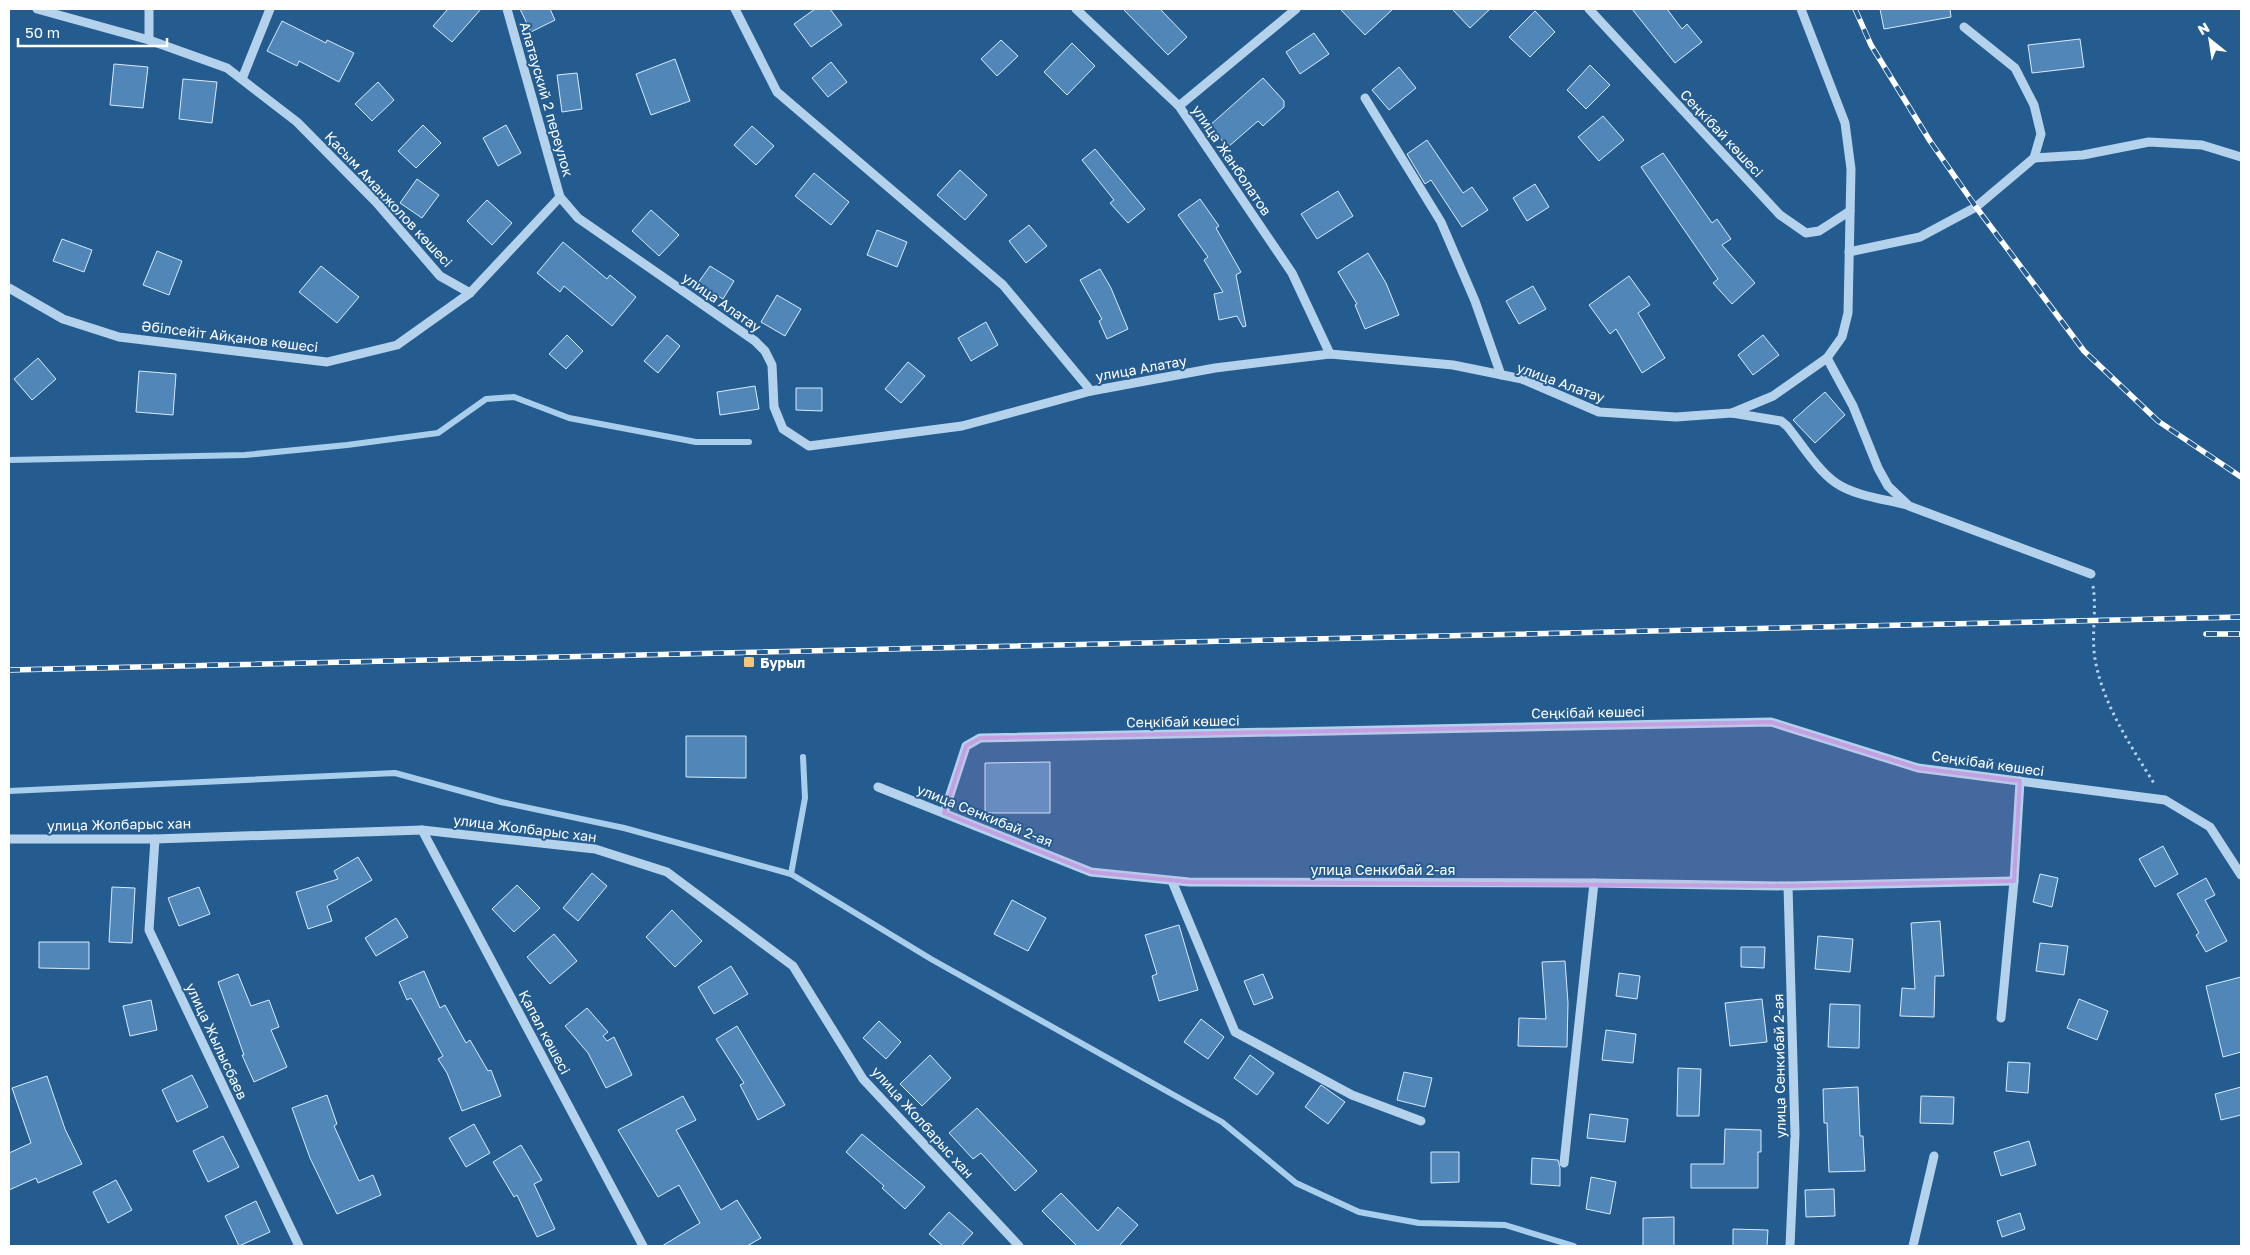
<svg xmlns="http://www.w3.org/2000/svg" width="2250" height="1255" viewBox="0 0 2250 1255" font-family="'Golos Text',sans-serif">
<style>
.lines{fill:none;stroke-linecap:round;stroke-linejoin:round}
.stream{stroke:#a9ceec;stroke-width:6}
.building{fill:#5087b8;stroke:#daeaf9}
.path{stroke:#b5d2ec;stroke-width:3;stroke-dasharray:2.5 4;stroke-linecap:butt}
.minor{stroke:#b5d2ec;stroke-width:9}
.rail-casing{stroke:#fff;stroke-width:5.5}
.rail{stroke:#245c8f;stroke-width:4;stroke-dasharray:11;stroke-linecap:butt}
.marked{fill:#c4a0e2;fill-opacity:0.2;stroke:#c4a0e2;stroke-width:4;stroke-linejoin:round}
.poi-dot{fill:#f6c778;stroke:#245c8f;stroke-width:2}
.labels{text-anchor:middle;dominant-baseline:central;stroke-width:4;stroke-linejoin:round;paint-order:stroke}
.street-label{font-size:14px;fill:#fff;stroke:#245c8f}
.poi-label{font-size:14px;font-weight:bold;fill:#fff;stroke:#245c8f;text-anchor:start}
</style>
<rect width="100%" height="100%" fill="#245c8f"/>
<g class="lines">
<g class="stream">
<path d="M 9,460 L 245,455 L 347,445 L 438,433 L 486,399 L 514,397 L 569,418 L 696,442 L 749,442"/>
<path d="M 9,791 L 395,773 L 501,802 L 624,828 L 791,874 L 931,959 L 1222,1122 L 1296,1183 L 1359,1212 L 1419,1223 L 1505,1225 L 1574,1246"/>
<path d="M 791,874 L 805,798 L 803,757"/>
</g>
</g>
<g class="building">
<path d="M 448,9 L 481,9 L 452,42 L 433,26 Z"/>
<path d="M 520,9 L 550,9 L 555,20 L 531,32 Z"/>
<path d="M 815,9 L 830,9 L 842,25 L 811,47 L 794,24 Z"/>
<path d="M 1123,9 L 1160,9 L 1187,37 L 1168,55 Z"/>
<path d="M 1340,9 L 1393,9 L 1365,35 Z"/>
<path d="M 1452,9 L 1490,9 L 1470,28 Z"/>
<path d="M 1632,9 L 1667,9 L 1682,29 L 1687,24 L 1702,42 L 1675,63 Z"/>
<path d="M 1880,9 L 1950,9 L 1951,17 L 1884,29 Z"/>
<path d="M 1535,11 L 1555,32 L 1530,57 L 1509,37 Z"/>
<path d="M 282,21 L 326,43 L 327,40 L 354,53 L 339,82 L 299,61 L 297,66 L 267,51 Z"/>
<path d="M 1314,33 L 1329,54 L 1300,74 L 1286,52 Z"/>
<path d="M 2080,39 L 2084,67 L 2032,73 L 2028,45 Z"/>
<path d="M 1001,40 L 1018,56 L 997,76 L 981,59 Z"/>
<path d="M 1072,43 L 1095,66 L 1067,95 L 1044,72 Z"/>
<path d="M 675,59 L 690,101 L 651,115 L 636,74 Z"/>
<path d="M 831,62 L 847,82 L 828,97 L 812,78 Z"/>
<path d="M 114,64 L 148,67 L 143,108 L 110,105 Z"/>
<path d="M 1590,65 L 1610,85 L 1586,109 L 1567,90 Z"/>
<path d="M 1399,67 L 1416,88 L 1389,110 L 1372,90 Z"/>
<path d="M 577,73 L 582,109 L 562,112 L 557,75 Z"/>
<path d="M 1263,78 L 1284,101 L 1284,107 L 1263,126 L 1258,121 L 1228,147 L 1209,126 Z"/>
<path d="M 183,79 L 217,82 L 212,123 L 179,119 Z"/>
<path d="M 378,82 L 394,100 L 372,121 L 355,104 Z"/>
<path d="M 1603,116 L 1624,140 L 1599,161 L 1578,137 Z"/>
<path d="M 423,125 L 441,143 L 416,168 L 398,151 Z"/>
<path d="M 506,125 L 521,153 L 498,166 L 483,138 Z"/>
<path d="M 752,126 L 774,146 L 756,165 L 734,145 Z"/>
<path d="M 1427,140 L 1463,193 L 1472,187 L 1488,210 L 1462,227 L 1431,180 L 1425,184 L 1407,154 Z"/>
<path d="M 1095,149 L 1145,209 L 1128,223 L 1110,203 L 1114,200 L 1082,160 Z"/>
<path d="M 1663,153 L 1712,223 L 1717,219 L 1731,239 L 1722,245 L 1755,283 L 1732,304 L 1713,283 L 1718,279 L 1641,167 Z"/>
<path d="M 960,170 L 987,195 L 965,220 L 937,195 Z"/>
<path d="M 814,173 L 849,202 L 831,225 L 795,196 Z"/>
<path d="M 417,179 L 439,195 L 422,218 L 400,203 Z"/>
<path d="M 1535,184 L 1549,207 L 1527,221 L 1513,198 Z"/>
<path d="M 1338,191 L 1353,216 L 1317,239 L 1301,214 Z"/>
<path d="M 1200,199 L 1219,226 L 1216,228 L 1241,272 L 1236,275 L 1246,326 L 1243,327 L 1237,316 L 1219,320 L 1214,294 L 1223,292 L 1204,260 L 1208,257 L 1178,215 Z"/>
<path d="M 487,200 L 512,223 L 492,245 L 467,221 Z"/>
<path d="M 651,210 L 679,235 L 659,256 L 632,231 Z"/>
<path d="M 1029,225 L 1047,246 L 1026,263 L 1009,241 Z"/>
<path d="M 877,230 L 907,242 L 897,267 L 867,255 Z"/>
<path d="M 62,239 L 92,250 L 84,272 L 53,261 Z"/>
<path d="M 563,242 L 607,279 L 610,275 L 636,297 L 612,326 L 564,286 L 560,292 L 537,273 Z"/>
<path d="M 157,251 L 182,261 L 169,295 L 143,285 Z"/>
<path d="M 1368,253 L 1386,283 L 1399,315 L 1365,329 L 1355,305 L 1357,304 L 1338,272 Z"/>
<path d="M 321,266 L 359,297 L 337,323 L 299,292 Z"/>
<path d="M 710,266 L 734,281 L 723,299 L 698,283 Z"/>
<path d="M 1100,269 L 1111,288 L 1128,329 L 1107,339 L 1099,321 L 1102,319 L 1080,280 Z"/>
<path d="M 1629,276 L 1650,305 L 1638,313 L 1665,358 L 1642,373 L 1616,329 L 1610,334 L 1589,305 Z"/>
<path d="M 1533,286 L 1546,309 L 1519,324 L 1506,301 Z"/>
<path d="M 777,295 L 801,309 L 785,336 L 761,322 Z"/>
<path d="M 986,322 L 998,345 L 971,361 L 958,338 Z"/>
<path d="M 567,335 L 583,351 L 566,369 L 549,354 Z"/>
<path d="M 667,335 L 680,346 L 658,373 L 644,361 Z"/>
<path d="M 1763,335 L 1779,355 L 1753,375 L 1738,355 Z"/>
<path d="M 38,358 L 56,379 L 32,400 L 14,379 Z"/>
<path d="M 908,362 L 925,376 L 901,403 L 885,389 Z"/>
<path d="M 139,371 L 176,374 L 173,415 L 136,412 Z"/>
<path d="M 755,386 L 759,409 L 720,415 L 717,392 Z"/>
<path d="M 796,388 L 822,388 L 822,411 L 796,410 Z"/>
<path d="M 1825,392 L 1845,415 L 1815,443 L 1793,420 Z"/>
<path d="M 686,736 L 746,736 L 746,778 L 686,777 Z"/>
<path d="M 1050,762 L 1050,813 L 985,813 L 985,763 Z"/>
<path d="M 2163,846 L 2178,874 L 2155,887 L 2139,859 Z"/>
<path d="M 358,857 L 372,880 L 327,906 L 332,921 L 308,929 L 296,892 L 338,879 L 334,871 Z"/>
<path d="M 592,873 L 607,886 L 578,921 L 563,908 Z"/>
<path d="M 2040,874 L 2058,878 L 2052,907 L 2033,902 Z"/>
<path d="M 2206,878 L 2215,895 L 2205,900 L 2227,941 L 2206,952 L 2196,935 L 2199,933 L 2177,894 Z"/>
<path d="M 517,885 L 540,908 L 514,932 L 492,909 Z"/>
<path d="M 112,887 L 135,888 L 132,943 L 109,942 Z"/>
<path d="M 199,887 L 210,914 L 179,926 L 168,898 Z"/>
<path d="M 1012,900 L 1046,918 L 1028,951 L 994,934 Z"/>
<path d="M 672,910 L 702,941 L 675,967 L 646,937 Z"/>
<path d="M 396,918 L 408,937 L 376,956 L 365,938 Z"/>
<path d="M 1940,921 L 1944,976 L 1935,976 L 1934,1017 L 1900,1016 L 1902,988 L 1915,989 L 1911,923 Z"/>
<path d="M 1179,925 L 1198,990 L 1159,1001 L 1152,976 L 1157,974 L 1145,935 Z"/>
<path d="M 554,934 L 577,961 L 550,984 L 527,957 Z"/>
<path d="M 1818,936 L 1853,939 L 1850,972 L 1815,969 Z"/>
<path d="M 39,942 L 89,942 L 89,969 L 39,968 Z"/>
<path d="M 2040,943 L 2068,946 L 2064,975 L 2036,971 Z"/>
<path d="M 1741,947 L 1765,947 L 1764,968 L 1741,967 Z"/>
<path d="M 1565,961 L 1568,1003 L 1567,1047 L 1518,1046 L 1519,1018 L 1546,1019 L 1542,962 Z"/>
<path d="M 731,966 L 748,994 L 714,1014 L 698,987 Z"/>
<path d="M 424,971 L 440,1008 L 445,1005 L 466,1043 L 470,1040 L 488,1071 L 491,1070 L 501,1096 L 462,1111 L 447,1073 L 438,1059 L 443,1056 L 411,998 L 407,1000 L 399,982 Z"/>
<path d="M 1619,973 L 1640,976 L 1637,999 L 1616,996 Z"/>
<path d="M 238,974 L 251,1006 L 269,1000 L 279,1027 L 271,1030 L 287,1067 L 254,1082 L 242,1055 L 244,1055 L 218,982 Z"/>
<path d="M 1263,974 L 1273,998 L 1254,1005 L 1244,981 Z"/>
<path d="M 2241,977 L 2241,1052 L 2223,1057 L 2206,986 Z"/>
<path d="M 1762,999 L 1767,1042 L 1730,1046 L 1725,1003 Z"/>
<path d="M 2079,999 L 2108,1011 L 2097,1040 L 2067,1028 Z"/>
<path d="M 151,1000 L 157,1030 L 130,1036 L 123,1006 Z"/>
<path d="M 1830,1004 L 1860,1005 L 1859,1048 L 1828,1047 Z"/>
<path d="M 587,1008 L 608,1032 L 603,1036 L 607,1041 L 614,1037 L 632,1075 L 606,1088 L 588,1053 L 565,1026 Z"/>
<path d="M 1201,1019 L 1224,1037 L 1208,1059 L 1184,1042 Z"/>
<path d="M 879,1021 L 901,1042 L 886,1059 L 863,1038 Z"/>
<path d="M 737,1026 L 785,1105 L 758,1120 L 740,1085 L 744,1083 L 716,1039 Z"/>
<path d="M 1606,1030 L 1636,1034 L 1633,1063 L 1602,1060 Z"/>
<path d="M 930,1055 L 951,1078 L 922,1106 L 900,1084 Z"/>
<path d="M 1250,1055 L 1274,1073 L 1257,1095 L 1234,1078 Z"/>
<path d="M 2008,1062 L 2030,1063 L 2028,1093 L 2006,1091 Z"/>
<path d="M 1678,1068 L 1701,1069 L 1699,1116 L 1677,1116 Z"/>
<path d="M 1404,1072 L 1432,1078 L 1425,1107 L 1397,1100 Z"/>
<path d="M 192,1075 L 208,1107 L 177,1122 L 162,1090 Z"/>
<path d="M 47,1076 L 65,1129 L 82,1164 L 38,1183 L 36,1178 L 9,1190 L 9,1153 L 31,1143 L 12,1088 Z"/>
<path d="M 1321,1085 L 1345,1102 L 1328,1124 L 1305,1107 Z"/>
<path d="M 1858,1087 L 1860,1136 L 1863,1136 L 1865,1171 L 1829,1172 L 1827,1123 L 1824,1123 L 1823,1089 Z"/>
<path d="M 2241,1087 L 2241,1115 L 2221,1120 L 2215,1094 Z"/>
<path d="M 327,1095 L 337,1124 L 334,1126 L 359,1181 L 373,1175 L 381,1195 L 337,1214 L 310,1158 L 292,1108 Z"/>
<path d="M 683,1096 L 696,1120 L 676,1130 L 721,1210 L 737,1200 L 761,1238 L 747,1246 L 662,1246 L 700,1223 L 679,1185 L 658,1197 L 618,1130 Z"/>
<path d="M 1921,1096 L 1954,1097 L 1953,1124 L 1920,1123 Z"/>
<path d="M 977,1108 L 1037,1171 L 1015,1191 L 981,1153 L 973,1159 L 949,1133 Z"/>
<path d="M 1590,1114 L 1628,1119 L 1625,1142 L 1587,1138 Z"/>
<path d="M 474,1124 L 490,1153 L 466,1167 L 449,1138 Z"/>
<path d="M 1725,1129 L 1761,1130 L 1761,1152 L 1758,1152 L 1758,1188 L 1691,1188 L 1691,1164 L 1724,1164 Z"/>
<path d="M 862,1134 L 925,1187 L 905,1209 L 882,1188 L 884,1186 L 846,1152 Z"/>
<path d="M 223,1136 L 239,1167 L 208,1182 L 193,1151 Z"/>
<path d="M 2029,1141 L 2036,1165 L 2001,1176 L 1994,1152 Z"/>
<path d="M 521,1145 L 542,1180 L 534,1184 L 555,1229 L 537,1237 L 517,1195 L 514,1197 L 493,1162 Z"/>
<path d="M 1431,1152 L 1459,1152 L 1459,1182 L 1431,1183 Z"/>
<path d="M 1532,1158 L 1558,1160 L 1560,1168 L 1560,1186 L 1531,1184 Z"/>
<path d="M 1591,1177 L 1616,1182 L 1610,1214 L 1586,1209 Z"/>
<path d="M 116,1180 L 132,1210 L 108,1223 L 93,1192 Z"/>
<path d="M 1834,1189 L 1835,1216 L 1806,1217 L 1805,1190 Z"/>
<path d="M 1061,1193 L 1098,1231 L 1118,1207 L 1138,1225 L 1119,1246 L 1077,1246 L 1042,1211 Z"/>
<path d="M 256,1201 L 270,1232 L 239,1246 L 225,1216 Z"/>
<path d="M 949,1212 L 973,1233 L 961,1246 L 943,1246 L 929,1234 Z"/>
<path d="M 2020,1213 L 2025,1229 L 2002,1237 L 1997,1221 Z"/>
<path d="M 1674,1217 L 1674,1246 L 1643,1246 L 1643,1218 Z"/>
<path d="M 1733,1229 L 1768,1230 L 1767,1246 L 1733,1246 Z"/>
</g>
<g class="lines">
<path class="path" d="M 2093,586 C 2097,610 2091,635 2095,659 C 2103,705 2131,746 2155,785"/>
<g class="minor">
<path d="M 37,9 L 149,40 L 227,68 L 297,122 L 376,202 L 440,276 L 470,293 L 560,197"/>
<path d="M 149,9 L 149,40"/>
<path d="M 507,9 L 560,197 L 578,218 L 755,341 L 765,351 L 772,365 L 774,407 L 783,429 L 809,446 L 962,426 L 1091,391 L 1215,368 L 1330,354 L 1453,365 L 1522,379 L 1599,412 L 1676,417 L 1732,413 L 1773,396 L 1827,358 L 1842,337 L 1848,313 L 1851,169 L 1845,123 L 1801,9"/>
<path d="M 735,9 L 777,92 L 1003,285 L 1091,391"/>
<path d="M 1076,9 L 1179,106 L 1292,273 L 1330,354"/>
<path d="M 1589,9 L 1780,215 L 1806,233 L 1819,231 L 1850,211"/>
<path d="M 242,79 L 270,9"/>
<path d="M 1365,98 L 1441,222 L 1475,301 L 1501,375"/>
<path d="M 1179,106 L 1296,9"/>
<path d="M 2034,158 L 2083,155 L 2149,142 L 2202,145 L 2241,157"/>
<path d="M 1849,252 L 1920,237 L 1976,207 L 2034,158 L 2041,134 L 2034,105 L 2015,68 L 1964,27"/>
<path d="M 9,288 L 63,319 L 119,337 L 327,362 L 397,345 L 470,293"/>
<path d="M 1827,358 L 1853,406 L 1878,468 L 1888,486 L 1909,506 L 2091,574"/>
<path d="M 1732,413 L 1781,421 L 1787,426 C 1801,443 1818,471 1836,483 C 1855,496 1884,499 1907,505"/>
<path d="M 878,787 L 1091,872 L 1189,882 L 1594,883 L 1788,886 L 2014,881"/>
<path d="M 944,813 L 966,746 L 980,738 L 1771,722 L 1918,768 L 2165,800 L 2210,827 L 2241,875"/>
<path d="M 422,830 L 643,1246"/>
<path d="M 9,839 L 155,839 L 422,830 L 595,849 L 667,872 L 793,966 L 863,1079 L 1019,1246"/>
<path d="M 155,839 L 149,930 L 299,1246"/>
<path d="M 1172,881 L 1235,1032 L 1352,1095 L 1421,1121"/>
<path d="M 1788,886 L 1795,1134 L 1790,1246"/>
<path d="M 2001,1018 L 2014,881 L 2020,781"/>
<path d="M 1564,1163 L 1594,883"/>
<path d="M 1913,1246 L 1934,1156"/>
</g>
<defs>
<g id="rail">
<path d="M 1855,9 L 1871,45 L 1930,141 L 1976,207 L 2084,351 L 2158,421 L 2241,477"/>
<path d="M 2206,634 L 2241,634"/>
<path d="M 9,670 L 2241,617"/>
</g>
</defs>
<use href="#rail" class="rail-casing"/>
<use href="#rail" class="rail"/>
</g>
<path class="marked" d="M 1771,722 L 1918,768 L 2020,781 L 2014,881 L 1788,886 L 1189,882 L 1091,872 L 944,813 L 966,746 L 980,738 Z"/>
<rect class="poi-dot" x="743" y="656" width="12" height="12" rx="2.5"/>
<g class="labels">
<g class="street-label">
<text transform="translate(547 99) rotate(74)">Алатауский 2 переулок</text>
<text transform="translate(1722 133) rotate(47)">Сеңкібай көшесі</text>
<text transform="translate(1232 160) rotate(56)">улица Жанболатов</text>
<text transform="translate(389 199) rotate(47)">Қасым Аманжолов көшесі</text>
<text transform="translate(722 302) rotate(35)">улица Алатау</text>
<text transform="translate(230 336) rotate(7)">Әбілсейіт Айқанов көшесі</text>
<text transform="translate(1141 368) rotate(-10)">улица Алатау</text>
<text transform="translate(1561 382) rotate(20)">улица Алатау</text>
<text transform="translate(1588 712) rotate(-1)">Сеңкібай көшесі</text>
<text transform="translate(1183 721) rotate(-1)">Сеңкібай көшесі</text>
<text transform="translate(1988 763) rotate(8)">Сеңкібай көшесі</text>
<text transform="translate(985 815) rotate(22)">улица Сенкибай 2-ая</text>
<text transform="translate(119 824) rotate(-1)">улица Жолбарыс хан</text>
<text transform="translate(525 828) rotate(7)">улица Жолбарыс хан</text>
<text x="1383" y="869">улица Сенкибай 2-ая</text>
<text transform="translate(545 1032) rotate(62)">Қапал көшесі</text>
<text transform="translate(217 1041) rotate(65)">улица Жылысбаев</text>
<text transform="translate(1779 1066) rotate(-91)">улица Сенкибай 2-ая</text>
<text transform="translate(923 1122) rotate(48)">улица Жолбарыс хан</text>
</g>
<g class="poi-label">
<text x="760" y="662">Бурыл</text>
</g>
</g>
<rect width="2250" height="1255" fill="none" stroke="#ffffff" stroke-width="20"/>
<g transform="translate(2210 40) rotate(330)" stroke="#245c8f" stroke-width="4" paint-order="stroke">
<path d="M0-4L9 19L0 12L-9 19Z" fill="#ffffff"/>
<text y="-8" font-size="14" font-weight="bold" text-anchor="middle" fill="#ffffff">N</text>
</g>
<path d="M18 38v8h149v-8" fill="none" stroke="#ffffff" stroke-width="2.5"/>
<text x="25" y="38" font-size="15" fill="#ffffff" stroke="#245c8f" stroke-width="4" paint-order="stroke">50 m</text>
</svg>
